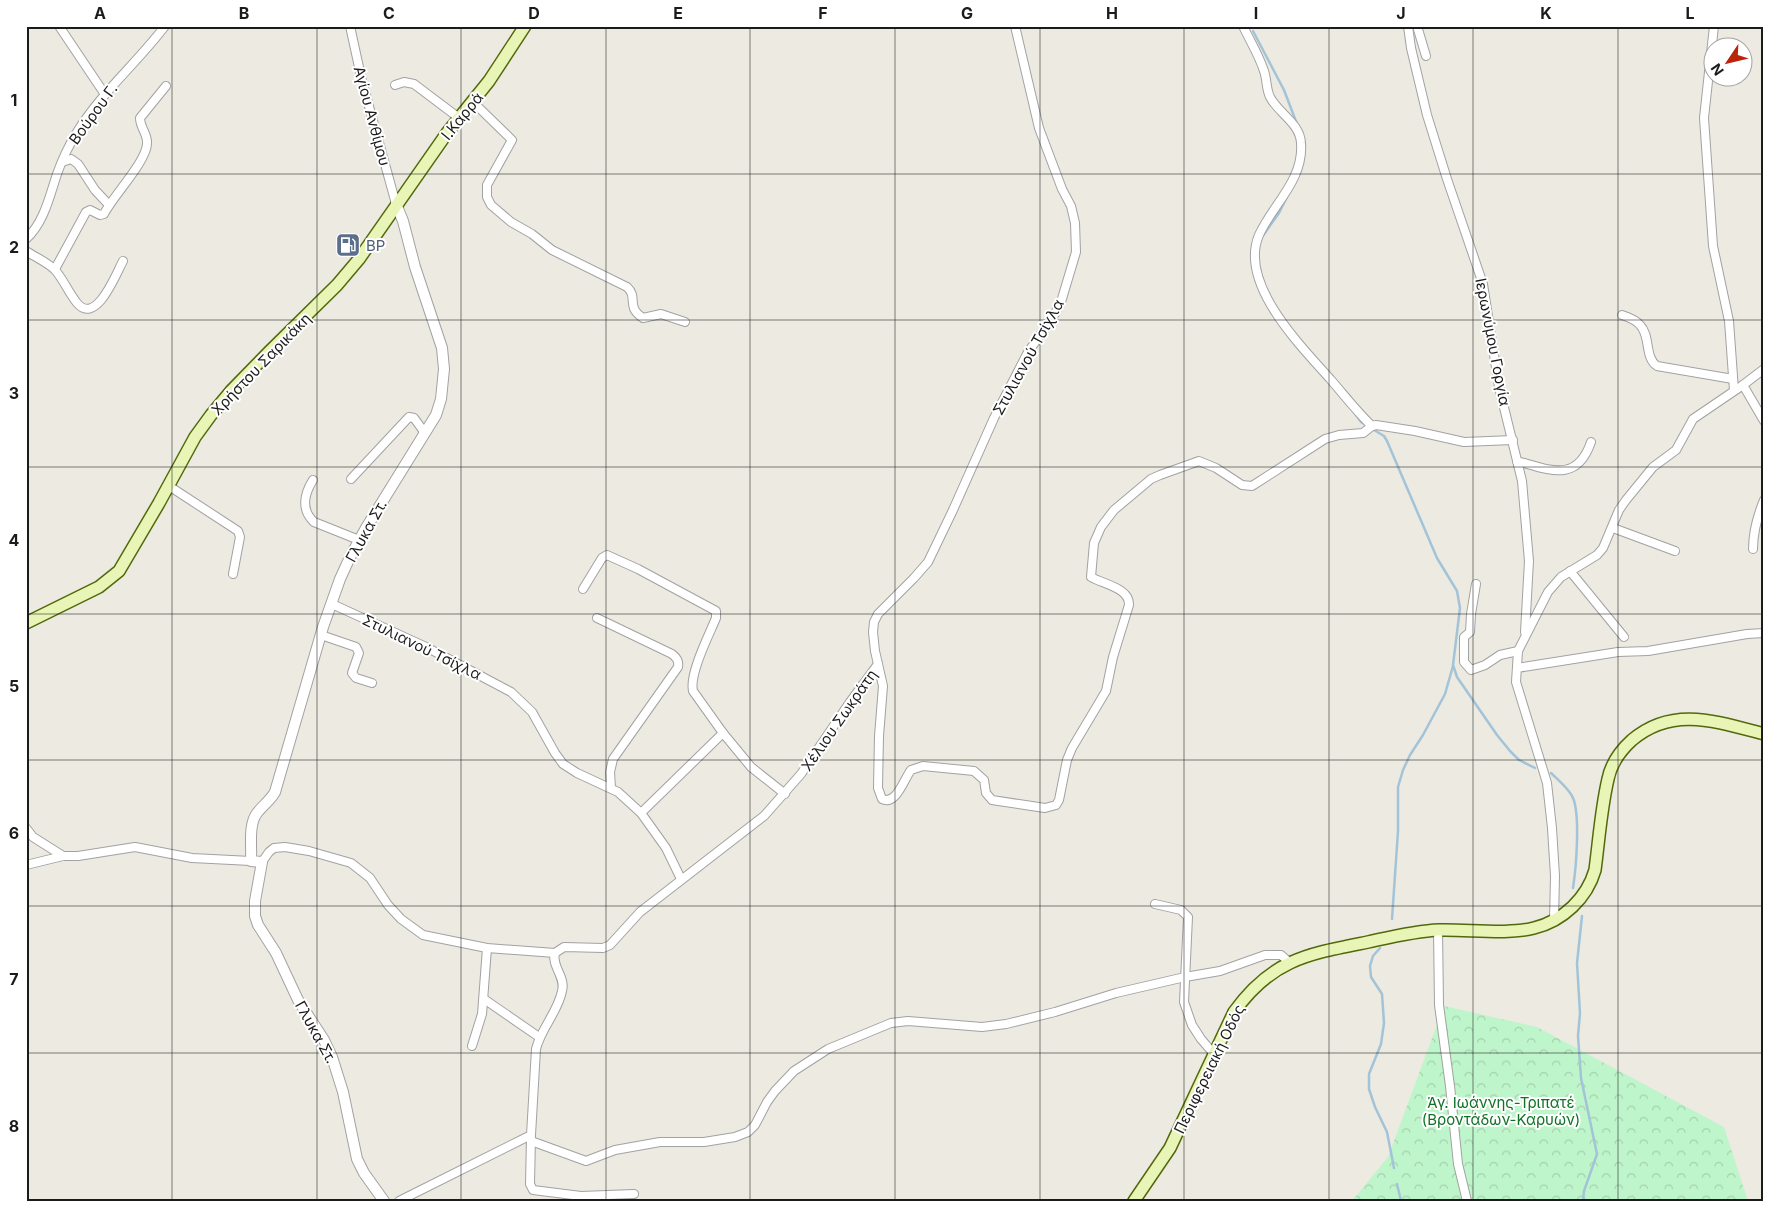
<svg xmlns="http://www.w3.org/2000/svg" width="1790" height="1227" viewBox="0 0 1790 1227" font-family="Inter,sans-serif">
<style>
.park{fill:url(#park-crowns)}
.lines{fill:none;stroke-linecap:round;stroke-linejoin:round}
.stream{stroke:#a3c4d8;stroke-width:2.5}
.minor-casing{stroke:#a2a2a2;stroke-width:10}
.tertiary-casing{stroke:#a2a2a2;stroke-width:12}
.secondary-casing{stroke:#52690b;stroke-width:14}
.minor{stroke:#fff;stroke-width:8}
.tertiary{stroke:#fff;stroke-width:10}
.secondary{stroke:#e9f5b6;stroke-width:11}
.grid{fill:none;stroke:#1b1b1b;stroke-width:1;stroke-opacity:0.55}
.labels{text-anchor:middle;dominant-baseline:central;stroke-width:4;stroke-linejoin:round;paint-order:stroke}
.street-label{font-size:15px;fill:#1b1b1b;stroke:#fff}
.service-label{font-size:15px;fill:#4e5e75;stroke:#fff;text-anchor:start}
.park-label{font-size:15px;fill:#117127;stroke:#fff}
.neatline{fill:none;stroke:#1b1b1b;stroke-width:2}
.grid-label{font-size:16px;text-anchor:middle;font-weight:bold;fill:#1b1b1b}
</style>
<defs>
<pattern id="park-crowns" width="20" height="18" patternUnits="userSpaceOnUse" patternTransform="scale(1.25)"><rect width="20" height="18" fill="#bff5cb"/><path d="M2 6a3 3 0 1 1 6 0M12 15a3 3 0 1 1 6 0" fill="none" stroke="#a4d1ae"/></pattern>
</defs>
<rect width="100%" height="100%" fill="#eceae1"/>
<path class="park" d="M 1444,1006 L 1537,1027 L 1724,1127 L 1748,1201 L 1352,1201 L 1388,1157 Z"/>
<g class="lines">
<g class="stream">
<path d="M 1253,31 L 1284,90 L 1297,124"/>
<path d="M 1262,237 L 1279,213 L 1288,195"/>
<path d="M 1354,412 L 1361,422 L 1384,436 L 1387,441 L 1437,558 L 1457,591 L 1460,608 L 1453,665 L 1457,677 L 1497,735 L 1510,751 L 1519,760 L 1535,768"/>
<path d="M 1551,773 C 1558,780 1567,787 1572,796 C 1581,811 1576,869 1573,888"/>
<path d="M 1582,916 L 1577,963 L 1580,1013 L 1578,1036 L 1581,1078 L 1597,1154 L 1584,1191 L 1583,1201"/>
<path d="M 1392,919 L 1398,831 L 1398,787 L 1403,770 L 1410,755 L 1423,735 L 1445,694 L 1453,666"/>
<path d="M 1380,948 L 1373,956 L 1370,966 L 1371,977 L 1382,994 L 1384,1023 L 1381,1044 L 1369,1074 L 1369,1089 L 1375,1107 L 1387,1132 L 1394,1168"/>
<path d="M 1397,1184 L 1401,1201"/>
</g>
<defs>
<g id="minor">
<path d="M 59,26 L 104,93"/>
<path d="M 350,26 L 362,81 L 396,204"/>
<path d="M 1015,26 L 1039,128 L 1062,189 L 1071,206 L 1075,223 L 1076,252 L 1061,302 L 1052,319 L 1028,352 L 994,418 L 953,510 L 928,562 L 914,578 L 878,614 L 874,622 L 873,632 L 875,651 L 883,686 L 879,736 L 878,788 L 882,799 C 896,806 904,779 911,770 L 923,766 L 974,771 L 984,780 L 986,793 L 992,800 L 1045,808 L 1056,805 L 1059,800 L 1067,760 L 1072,748 L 1106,691 L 1113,657 L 1129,605 C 1130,588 1103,584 1091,577 L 1094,543 L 1101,527 L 1114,510 L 1151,479 L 1160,475 L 1199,461 L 1216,468 L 1242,485 L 1252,486 L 1325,439 L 1339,435 L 1363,433 L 1372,426 L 1376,425 L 1415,431 L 1464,442 L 1513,440"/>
<path d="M 1243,26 C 1250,41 1259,55 1264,71 C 1267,79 1266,89 1270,97 C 1278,113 1300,123 1301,143 C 1304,180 1273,204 1259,235 C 1238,284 1302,347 1331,380 C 1345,396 1357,412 1372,426"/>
<path d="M 1408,26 L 1411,48 L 1427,115 L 1447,179 L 1483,284 L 1499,387 L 1522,481 L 1529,561 L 1525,632"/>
<path d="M 1417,26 L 1426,56"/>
<path d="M 1714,26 L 1704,118 L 1713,246 L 1729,321 L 1734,390"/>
<path d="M 395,85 L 404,82 L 414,84 L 459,118"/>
<path d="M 473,102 L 512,140 L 487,185 L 487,197 L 491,205 L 511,222 L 532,234 L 552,250 L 627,287 C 639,298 625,306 643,318 L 661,314 L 685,322"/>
<path d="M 62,162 L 71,159 L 78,164 L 95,190 L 109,205"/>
<path d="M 26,239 C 44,223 50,195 57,174 C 62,160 69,145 77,132 C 101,93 137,63 165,26"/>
<path d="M 26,251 C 35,257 49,263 56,271 C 64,281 69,293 77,303 C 96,326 116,274 123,261"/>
<path d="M 55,269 L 86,212 L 90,210 L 100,215 L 104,214 C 113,196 146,162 147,144 C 148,134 140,128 140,118 L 166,86"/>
<path d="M 1622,315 C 1628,317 1636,320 1640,325 C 1651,336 1644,357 1657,366 L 1733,379"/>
<path d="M 1743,385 L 1764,421"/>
<path d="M 1517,461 C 1550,470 1577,483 1591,442"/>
<path d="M 351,479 L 409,417 L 414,418 L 425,433"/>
<path d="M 313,480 C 304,494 301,510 314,522 L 359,540"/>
<path d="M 169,486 L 238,531 L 240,537 L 233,574"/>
<path d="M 1613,528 L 1675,551"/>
<path d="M 1753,549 C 1753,532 1757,517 1764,500"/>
<path d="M 1570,571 L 1624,637"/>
<path d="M 1476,584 L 1471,614 L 1470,632 L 1464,637 L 1464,662 L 1471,670 L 1485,665 L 1500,655 L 1518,651"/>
<path d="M 583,589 L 602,558 L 607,555 L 638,569 L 716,611 L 716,618 C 709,635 689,674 693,691 L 723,733 L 751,767 L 785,794"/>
<path d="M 332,604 L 426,647 L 511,692 L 532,712 L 555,753 L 563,764 L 577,773 L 618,792 L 641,813 L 666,848 L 681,879"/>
<path d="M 597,618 L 672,654 C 677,658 679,661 678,667 L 613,759 L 610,772 L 611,788"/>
<path d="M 321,635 L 356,647 L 359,653 L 352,673 L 356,678 L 372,683"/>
<path d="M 1517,668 L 1618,652 L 1648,651 L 1747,634 L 1764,633"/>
<path d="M 641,813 L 723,733"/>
<path d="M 26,828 L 33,837 L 63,856"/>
<path d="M 262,862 L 269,852 L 274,848 L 285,847 L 309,851 L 351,863 L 370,878 L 388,905 L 401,919 L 423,935 L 487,948 L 555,953"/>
<path d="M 26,865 L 63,856 L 78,856 L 135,847 L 192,858 L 251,861"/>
<path d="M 1155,904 L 1181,910 L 1188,917 L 1184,1002 L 1192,1025 L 1201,1039 L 1214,1054"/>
<path d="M 1554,920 L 1555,876 L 1552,828 L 1547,783 L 1516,682 L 1518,651 L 1548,592 L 1561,577 L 1597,555 L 1603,548 L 1619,510 L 1626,500 L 1653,467 L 1676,450 L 1693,419 L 1743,385 L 1764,369"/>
<path d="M 1438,930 L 1439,1005 L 1450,1086 L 1458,1164 L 1467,1201"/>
<path d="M 484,999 L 539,1037"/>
<path d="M 472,1046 L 482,1014 L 487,948"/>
<path d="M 531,1137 L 530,1184 L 533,1190 L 581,1196 L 634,1194"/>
<path d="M 531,1141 L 586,1161 L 615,1150 L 660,1142 L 704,1142 L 735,1137 L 748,1132 L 755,1125 L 767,1102 L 775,1091 L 794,1071 L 828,1049 L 891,1023 L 908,1021 L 982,1027 L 1006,1024 L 1055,1012 L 1116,993 L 1185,977 L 1220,971 L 1265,955 L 1281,955 L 1289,962"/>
<path d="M 399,1201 L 531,1135 L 536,1049 C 541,1028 558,1012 562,991 C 566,977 551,966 555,953 L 564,947 L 603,948 L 610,945 L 640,912 L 764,816 L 801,774 L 850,702 L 878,664"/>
</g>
<path id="tertiary" d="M 384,1201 L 364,1173 L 357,1159 L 343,1092 L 332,1057 L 324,1040 L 298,1000 L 276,953 L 258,925 L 255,916 L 255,901 L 262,862 L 251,861 C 252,847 248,825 257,813 C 263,805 270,801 275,792 L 323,627 L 340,579 L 350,557 L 366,528 L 436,415 L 441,399 L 444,369 L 442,348 L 415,267 L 403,221 L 396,204"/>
<g id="secondary">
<path d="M 26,623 L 99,587 L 119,571 L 159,503 L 195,437 L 211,415 L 231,391 L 269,352 L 337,285 L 359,259 L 447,133 L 489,81 L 525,26"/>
<path d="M 1134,1201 L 1170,1148 L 1234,1012 C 1272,959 1308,954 1368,942 C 1391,937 1415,931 1439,930 C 1467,929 1508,935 1534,928 C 1563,921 1587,898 1595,870 C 1599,840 1601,809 1608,779 C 1611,764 1621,750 1632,740 C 1673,705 1718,722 1764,734"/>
</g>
</defs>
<use href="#minor" class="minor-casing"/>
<use href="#tertiary" class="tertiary-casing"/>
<use href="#secondary" class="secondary-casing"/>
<use href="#minor" class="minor"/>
<use href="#tertiary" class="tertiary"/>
<use href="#secondary" class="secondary"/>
</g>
<path class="grid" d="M 172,26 L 172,1201M 317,26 L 317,1201M 461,26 L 461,1201M 606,26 L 606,1201M 750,26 L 750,1201M 895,26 L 895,1201M 1040,26 L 1040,1201M 1184,26 L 1184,1201M 1329,26 L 1329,1201M 1473,26 L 1473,1201M 1618,26 L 1618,1201M 26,174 L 1764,174M 26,320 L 1764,320M 26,467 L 1764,467M 26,614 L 1764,614M 26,760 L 1764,760M 26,906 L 1764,906M 26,1053 L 1764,1053"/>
<defs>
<symbol id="fuel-square" viewBox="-11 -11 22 22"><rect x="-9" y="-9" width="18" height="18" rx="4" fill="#5c6f8a" stroke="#fff"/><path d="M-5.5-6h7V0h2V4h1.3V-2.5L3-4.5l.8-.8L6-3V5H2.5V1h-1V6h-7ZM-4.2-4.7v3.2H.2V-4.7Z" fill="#fff"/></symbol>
</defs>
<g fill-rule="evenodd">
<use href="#fuel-square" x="334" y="231" width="28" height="28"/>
</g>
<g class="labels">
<g class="street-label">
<text transform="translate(93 114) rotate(-54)">Βούρου Γ.</text>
<text transform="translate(372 116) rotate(75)">Αγίου Ανθίμου</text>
<text transform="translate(462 116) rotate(-51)">Ι.Καρρά</text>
<text transform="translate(1493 342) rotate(79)">Ιερωνύμου Γοργία</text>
<text transform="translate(1028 357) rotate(-61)">Στυλιανού Τσίχλα</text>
<text transform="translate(261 364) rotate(-46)">Χρήστου Σαρικάκη</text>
<text transform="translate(366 531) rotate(-61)">Γλυκα Στ.</text>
<text transform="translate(422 647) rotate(26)">Στυλιανού Τσίχλα</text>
<text transform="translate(839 720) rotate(-55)">Χέλιου Σωκράτη</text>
<text transform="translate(316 1032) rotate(61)">Γλυκα Στ.</text>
<text transform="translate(1209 1069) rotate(-64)">Περιφερειακή Οδός</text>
</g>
<g class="service-label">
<text x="366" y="245">BP</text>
</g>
<g class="park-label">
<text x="1501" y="1102">Άγ. Ιωάννης-Τριπατέ<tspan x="1501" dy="17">(Βροντάδων-Καρυών)</tspan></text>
</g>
</g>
<rect width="1790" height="1227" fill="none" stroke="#ffffff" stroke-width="55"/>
<g transform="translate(1728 62) rotate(235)"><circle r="24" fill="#ffffff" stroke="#a4a4a4"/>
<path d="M0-4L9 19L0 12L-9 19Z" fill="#ba240b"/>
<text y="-8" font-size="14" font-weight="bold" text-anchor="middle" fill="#1b1b1b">N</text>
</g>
<rect x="28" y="28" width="1734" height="1172" class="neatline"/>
<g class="grid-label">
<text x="100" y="19">A</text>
<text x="244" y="19">B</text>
<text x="389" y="19">C</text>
<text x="534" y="19">D</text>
<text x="678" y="19">E</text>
<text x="823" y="19">F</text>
<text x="967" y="19">G</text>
<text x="1112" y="19">H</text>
<text x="1256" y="19">I</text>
<text x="1401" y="19">J</text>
<text x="1546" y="19">K</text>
<text x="1690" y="19">L</text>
<text x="14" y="106">1</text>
<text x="14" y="253">2</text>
<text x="14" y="399">3</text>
<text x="14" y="546">4</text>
<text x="14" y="692">5</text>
<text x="14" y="839">6</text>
<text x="14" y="985">7</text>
<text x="14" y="1132">8</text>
</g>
</svg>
